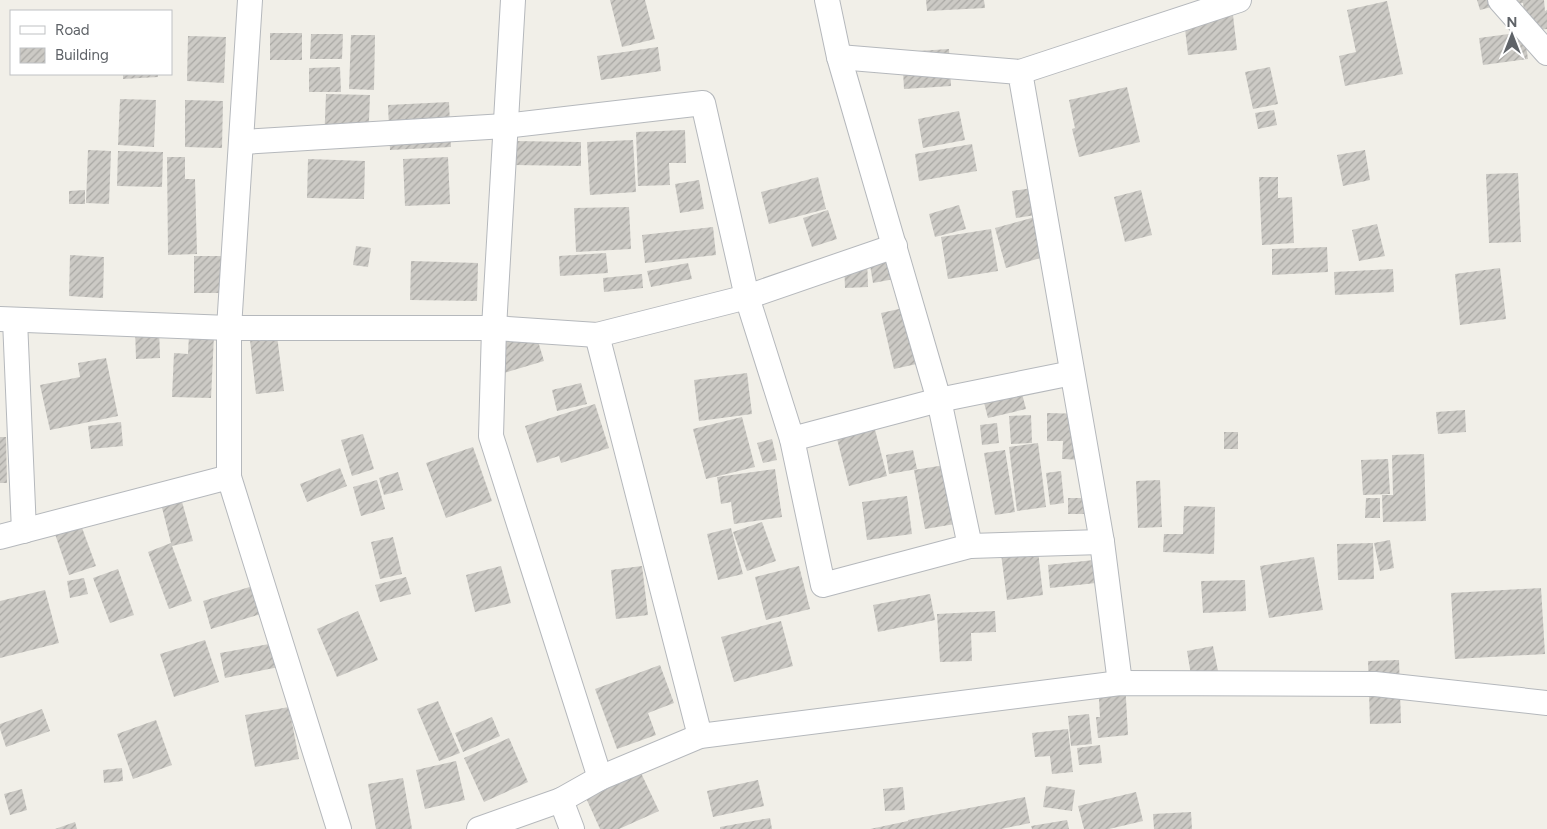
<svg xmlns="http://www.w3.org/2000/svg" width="1547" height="829" viewBox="0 0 1547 829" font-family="Figtree,sans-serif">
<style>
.building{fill:url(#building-hatch)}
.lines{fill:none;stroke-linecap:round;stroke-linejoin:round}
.minor-casing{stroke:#b5b8bc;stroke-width:26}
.minor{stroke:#fff;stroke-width:24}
</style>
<defs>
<pattern id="building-hatch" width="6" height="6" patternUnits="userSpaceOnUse" patternTransform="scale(1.25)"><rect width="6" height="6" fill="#cccac5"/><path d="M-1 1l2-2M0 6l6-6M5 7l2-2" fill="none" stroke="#a9a8a4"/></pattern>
</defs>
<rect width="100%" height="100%" fill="#f1efe8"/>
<g class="building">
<path d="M 610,0 L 645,0 L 655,39 L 622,47 Z"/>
<path d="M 926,0 L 984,0 L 985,8 L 927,11 Z"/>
<path d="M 1477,0 L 1498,0 L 1499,5 L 1480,10 Z"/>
<path d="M 1499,0 L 1544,0 L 1545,11 L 1547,10 L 1547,29 L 1526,31 L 1523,3 L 1502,6 Z"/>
<path d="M 1387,1 L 1403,74 L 1345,86 L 1339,56 L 1356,52 L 1347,10 Z"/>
<path d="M 1233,15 L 1237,50 L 1188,55 L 1184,20 Z"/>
<path d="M 1524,32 L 1528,59 L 1483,65 L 1479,38 Z"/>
<rect x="270" y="33" width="32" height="27"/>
<path d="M 311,34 L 343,34 L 342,59 L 310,59 Z"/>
<path d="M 351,35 L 375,35 L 374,90 L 349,89 Z"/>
<path d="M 188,36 L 226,37 L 224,83 L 187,81 Z"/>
<path d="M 658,47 L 661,71 L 601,80 L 597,56 Z"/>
<path d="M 949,49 L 951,86 L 904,89 L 902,52 Z"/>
<path d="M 340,67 L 341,92 L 309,92 L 309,68 Z"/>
<path d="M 1270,67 L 1278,104 L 1253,109 L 1245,72 Z"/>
<path d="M 123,74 L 158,74 L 158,77 L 123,79 Z"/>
<path d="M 1127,87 L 1140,142 L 1079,157 L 1072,129 L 1075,128 L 1069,100 Z"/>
<path d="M 326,94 L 370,95 L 368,145 L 324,143 Z"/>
<path d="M 120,99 L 156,100 L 154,147 L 118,145 Z"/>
<path d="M 185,100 L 223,101 L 222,148 L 185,147 Z"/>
<path d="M 449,102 L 451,147 L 390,150 L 388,105 Z"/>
<path d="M 1274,110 L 1277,125 L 1258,129 L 1255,113 Z"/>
<path d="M 959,111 L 965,140 L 923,148 L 918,119 Z"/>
<path d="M 685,130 L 686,163 L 669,163 L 670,185 L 638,186 L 636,132 Z"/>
<path d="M 633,140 L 636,192 L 590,195 L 587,142 Z"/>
<path d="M 513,141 L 581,142 L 581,166 L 513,165 Z"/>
<path d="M 972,144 L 977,171 L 919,181 L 915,154 Z"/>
<path d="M 88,150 L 111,151 L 109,204 L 86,203 Z"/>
<path d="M 1365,150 L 1370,180 L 1343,186 L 1337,155 Z"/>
<path d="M 118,151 L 163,152 L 162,187 L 117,186 Z"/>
<path d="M 167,157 L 185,157 L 185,179 L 195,179 L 197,254 L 168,255 Z"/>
<path d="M 448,157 L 450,204 L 405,206 L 403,159 Z"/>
<path d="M 308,159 L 365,161 L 364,199 L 307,198 Z"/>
<path d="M 1518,173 L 1521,242 L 1489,243 L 1486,174 Z"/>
<path d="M 818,177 L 826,209 L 769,224 L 761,192 Z"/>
<path d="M 1259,177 L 1278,177 L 1278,198 L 1292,197 L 1294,243 L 1262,245 Z"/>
<path d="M 699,180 L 704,209 L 680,213 L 675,184 Z"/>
<path d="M 1032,188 L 1036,215 L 1016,218 L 1012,191 Z"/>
<path d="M 85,190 L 85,204 L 69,204 L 69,191 Z"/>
<path d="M 1141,190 L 1152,235 L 1125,242 L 1114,197 Z"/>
<path d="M 959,205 L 966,229 L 935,237 L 929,214 Z"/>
<path d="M 629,207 L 631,249 L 576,252 L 574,208 Z"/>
<path d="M 828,210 L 837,239 L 812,247 L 803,218 Z"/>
<path d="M 1039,216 L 1051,255 L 1006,268 L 995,228 Z"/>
<path d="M 1377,224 L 1385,256 L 1359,261 L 1352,230 Z"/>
<path d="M 713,227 L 716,255 L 645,263 L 642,235 Z"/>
<path d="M 991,229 L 998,271 L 948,279 L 941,237 Z"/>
<path d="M 356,246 L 371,248 L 368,267 L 353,265 Z"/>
<path d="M 1327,247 L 1328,272 L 1272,275 L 1272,249 Z"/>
<path d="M 606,253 L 608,273 L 560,276 L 559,256 Z"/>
<path d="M 900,254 L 905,277 L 873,283 L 869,259 Z"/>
<path d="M 70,255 L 104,257 L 103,298 L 69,296 Z"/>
<rect x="194" y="256" width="28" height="37"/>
<path d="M 867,258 L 868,287 L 845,288 L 844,259 Z"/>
<path d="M 411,261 L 478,263 L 477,301 L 410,300 Z"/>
<path d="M 688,263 L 692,279 L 651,287 L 647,271 Z"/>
<path d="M 1500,268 L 1506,319 L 1460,325 L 1455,274 Z"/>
<path d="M 1393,269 L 1394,292 L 1335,295 L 1334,272 Z"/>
<path d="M 642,274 L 643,288 L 604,292 L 603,278 Z"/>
<path d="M 908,307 L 921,363 L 894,369 L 881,313 Z"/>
<path d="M 531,318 L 544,361 L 504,373 L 491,330 Z"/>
<path d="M 159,327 L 160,358 L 136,359 L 135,328 Z"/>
<path d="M 276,328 L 284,391 L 256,394 L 249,331 Z"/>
<path d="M 189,334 L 214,335 L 211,398 L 172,397 L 174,353 L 188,354 Z"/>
<path d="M 106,358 L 118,416 L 50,430 L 40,385 L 80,377 L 78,363 Z"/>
<path d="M 747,373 L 752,414 L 699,421 L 694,380 Z"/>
<path d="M 581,383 L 587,404 L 557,411 L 552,390 Z"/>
<path d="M 1020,386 L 1026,409 L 988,418 L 982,395 Z"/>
<path d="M 595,404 L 609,448 L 561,463 L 559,456 L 537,463 L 525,426 Z"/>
<path d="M 1465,410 L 1466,432 L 1438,434 L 1436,412 Z"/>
<path d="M 1047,413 L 1085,414 L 1084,460 L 1062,459 L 1063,441 L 1047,441 Z"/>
<path d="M 1031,415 L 1032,443 L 1011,444 L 1009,416 Z"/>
<path d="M 742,417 L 755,467 L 706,479 L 693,429 Z"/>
<path d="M 121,422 L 123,446 L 91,449 L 88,426 Z"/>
<path d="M 873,422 L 887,476 L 849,486 L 835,431 Z"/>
<path d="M 997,423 L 999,443 L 982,445 L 980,425 Z"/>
<rect x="1224" y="432" width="14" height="17"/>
<path d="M 363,434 L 374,469 L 352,476 L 341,440 Z"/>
<path d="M 0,437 L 6,437 L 7,483 L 0,483 Z"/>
<path d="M 772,439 L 777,460 L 763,463 L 757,443 Z"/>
<path d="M 1038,443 L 1046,507 L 1017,511 L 1009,447 Z"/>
<path d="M 473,447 L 492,501 L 446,518 L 426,463 Z"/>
<path d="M 913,450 L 917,469 L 889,474 L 886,455 Z"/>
<path d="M 1005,450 L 1015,512 L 995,515 L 984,453 Z"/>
<path d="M 1424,454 L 1426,521 L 1383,522 L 1382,495 L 1393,495 L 1392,455 Z"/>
<path d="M 1388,459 L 1390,494 L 1363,495 L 1361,460 Z"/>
<path d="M 945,465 L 955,524 L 925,529 L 914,470 Z"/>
<path d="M 340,468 L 347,486 L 307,502 L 300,484 Z"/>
<path d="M 775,469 L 782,517 L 734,524 L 731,502 L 721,504 L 717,477 Z"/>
<path d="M 1061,471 L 1064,503 L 1050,505 L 1046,473 Z"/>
<path d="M 398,472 L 403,490 L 384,495 L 379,478 Z"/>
<path d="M 377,480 L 385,509 L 361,516 L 353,487 Z"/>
<path d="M 1160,480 L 1162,527 L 1138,528 L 1136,481 Z"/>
<path d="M 179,491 L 193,541 L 172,546 L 192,601 L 169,609 L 148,552 L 171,543 L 159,496 Z"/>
<path d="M 907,496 L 912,534 L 867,540 L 862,502 Z"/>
<rect x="1068" y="498" width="22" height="16"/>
<path d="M 1366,498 L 1380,498 L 1380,518 L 1365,518 Z"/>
<path d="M 1184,506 L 1215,507 L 1214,554 L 1163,552 L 1164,534 L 1183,534 Z"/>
<path d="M 762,522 L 776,561 L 747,571 L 733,532 Z"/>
<path d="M 81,525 L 96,566 L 69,575 L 55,534 Z"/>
<path d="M 731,528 L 743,574 L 718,580 L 707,534 Z"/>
<path d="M 393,537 L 402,574 L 380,579 L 371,542 Z"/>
<path d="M 1390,540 L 1394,568 L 1380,571 L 1374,543 Z"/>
<path d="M 1037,542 L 1043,595 L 1007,600 L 1000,546 Z"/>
<path d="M 1373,543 L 1374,579 L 1338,580 L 1337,544 Z"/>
<path d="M 1314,557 L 1323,610 L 1269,618 L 1260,566 Z"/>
<path d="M 1103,559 L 1105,582 L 1050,588 L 1048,565 Z"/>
<path d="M 501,566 L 511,603 L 475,612 L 466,575 Z"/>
<path d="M 642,566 L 648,615 L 616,619 L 611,570 Z"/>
<path d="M 799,566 L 810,609 L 766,620 L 755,577 Z"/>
<path d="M 118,569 L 134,615 L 110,623 L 93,578 Z"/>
<path d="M 406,577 L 411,594 L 380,602 L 375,585 Z"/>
<path d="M 84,578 L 88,594 L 70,598 L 67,581 Z"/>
<path d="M 1245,580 L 1246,611 L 1203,613 L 1201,581 Z"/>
<path d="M 253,586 L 261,614 L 211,629 L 203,601 Z"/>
<path d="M 1541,588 L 1545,654 L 1455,659 L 1451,593 Z"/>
<path d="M 45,590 L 59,643 L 0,658 L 0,601 Z"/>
<path d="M 930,594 L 935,620 L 878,632 L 873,605 Z"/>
<path d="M 358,611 L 378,660 L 337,677 L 317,629 Z"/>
<path d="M 995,611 L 996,632 L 971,633 L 972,661 L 940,662 L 937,614 Z"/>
<path d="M 781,621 L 793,666 L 734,682 L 721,637 Z"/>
<path d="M 205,640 L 219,682 L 174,697 L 160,654 Z"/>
<path d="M 275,643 L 279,667 L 225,678 L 220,653 Z"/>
<path d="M 1213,646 L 1219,676 L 1192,681 L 1187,651 Z"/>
<path d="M 1399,660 L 1401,723 L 1370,724 L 1368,661 Z"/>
<path d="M 660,665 L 674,703 L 648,713 L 656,735 L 617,749 L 595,689 Z"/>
<path d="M 1125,681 L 1128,735 L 1098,738 L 1096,717 L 1100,717 L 1098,682 Z"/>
<path d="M 438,701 L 460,753 L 439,761 L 417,709 Z"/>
<path d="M 289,707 L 299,759 L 255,767 L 245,715 Z"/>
<path d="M 42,709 L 50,731 L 6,747 L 0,729 L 0,724 Z"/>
<path d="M 1089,714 L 1092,744 L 1071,746 L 1068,716 Z"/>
<path d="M 492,717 L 500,736 L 463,752 L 455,733 Z"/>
<path d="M 156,720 L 172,765 L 133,779 L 117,734 Z"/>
<path d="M 1068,729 L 1073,772 L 1052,774 L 1050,756 L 1035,757 L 1032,733 Z"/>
<path d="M 509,738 L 528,782 L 484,802 L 464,758 Z"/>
<path d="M 1100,745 L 1102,763 L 1079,765 L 1077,748 Z"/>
<path d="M 456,761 L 465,800 L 425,809 L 416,770 Z"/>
<path d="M 122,768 L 123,781 L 104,783 L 103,770 Z"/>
<path d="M 641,773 L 659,811 L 619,829 L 600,829 L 586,798 Z"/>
<path d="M 403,778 L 412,829 L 376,829 L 368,784 Z"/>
<path d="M 758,780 L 764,806 L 713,817 L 707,791 Z"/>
<path d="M 1046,786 L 1075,790 L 1072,811 L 1043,807 Z"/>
<path d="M 903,787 L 905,810 L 885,811 L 883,789 Z"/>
<path d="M 22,789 L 27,810 L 10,815 L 4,794 Z"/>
<path d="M 1136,792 L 1143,821 L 1109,829 L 1084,829 L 1078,806 Z"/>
<path d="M 1025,797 L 1030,823 L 1001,829 L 870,829 L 908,821 L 908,820 Z"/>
<path d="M 1191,812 L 1192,829 L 1154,829 L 1153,814 Z"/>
<path d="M 770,818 L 772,829 L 720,829 L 720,827 Z"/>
<path d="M 1067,820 L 1069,829 L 1032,829 L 1031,826 Z"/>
<path d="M 75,822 L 77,829 L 55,829 Z"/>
</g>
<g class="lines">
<defs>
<g id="minor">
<path d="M 250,0 L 229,328 L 229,477 L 339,829"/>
<path d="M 513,0 L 494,328 L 491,436 L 600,778"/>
<path d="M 827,0 L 839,57 L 939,400 L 970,546"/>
<path d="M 1500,0 L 1547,53"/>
<path d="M 839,57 L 1020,72 L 1102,542 L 1120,683"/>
<path d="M 1020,72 L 1239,0"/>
<path d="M 242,142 L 505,126 L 703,103 L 747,297 L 792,439 L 823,585 L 970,546 L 1102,542"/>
<path d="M 0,319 L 229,328 L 494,328 L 597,335 L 747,297 L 895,246"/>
<path d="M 15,320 L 24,531"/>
<path d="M 597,335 L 700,736"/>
<path d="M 792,439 L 939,400 L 1072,373"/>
<path d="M 0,537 L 229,477"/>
<path d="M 561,800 L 572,829"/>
<path d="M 479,829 L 561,800 L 600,778 L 700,736 L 1120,683 L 1375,684 L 1547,703"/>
</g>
</defs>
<use href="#minor" class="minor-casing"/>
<use href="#minor" class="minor"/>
</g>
<rect x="10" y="10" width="162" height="65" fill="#ffffff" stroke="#bfc1c3"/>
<rect x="20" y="26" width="25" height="8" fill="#ffffff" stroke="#bfc1c3"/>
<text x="55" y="35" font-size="15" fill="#5f6368">Road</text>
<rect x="20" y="48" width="25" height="15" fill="url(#building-hatch)" stroke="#bfc1c3"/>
<text x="55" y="60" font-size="15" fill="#5f6368">Building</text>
<g transform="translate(1512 35)" stroke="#ffffff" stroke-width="4" paint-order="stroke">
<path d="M0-4L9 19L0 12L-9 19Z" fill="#5f6368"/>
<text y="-8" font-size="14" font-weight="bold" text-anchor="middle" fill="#5f6368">N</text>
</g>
</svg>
